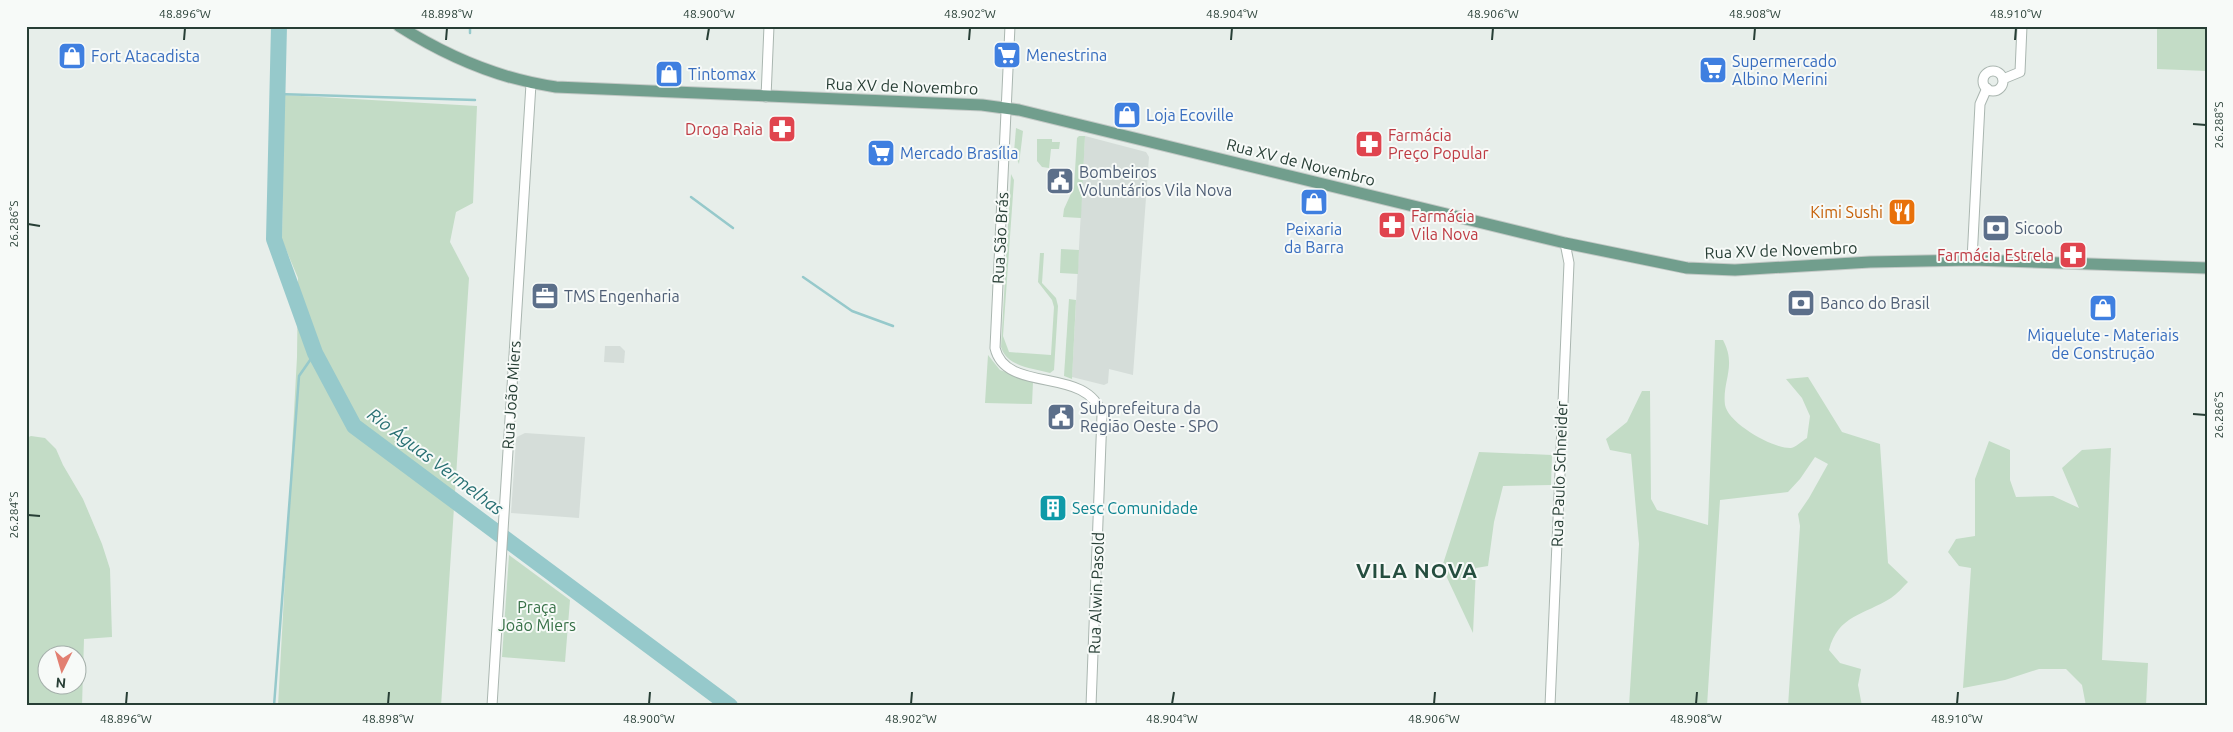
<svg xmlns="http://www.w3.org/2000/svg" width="2233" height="732" viewBox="0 0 2233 732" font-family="Ubuntu,sans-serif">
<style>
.built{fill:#d5ddd9}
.green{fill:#c3dcc6;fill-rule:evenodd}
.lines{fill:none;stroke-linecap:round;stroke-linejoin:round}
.stream{stroke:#96c9cb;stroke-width:2.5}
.river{stroke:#96c9cb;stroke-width:16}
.minor-casing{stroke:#aab6b0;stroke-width:11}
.major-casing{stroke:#c3c9c6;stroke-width:13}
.minor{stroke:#fff;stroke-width:9}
.major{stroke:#719e8d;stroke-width:11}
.ticks{fill:none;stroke:#273e35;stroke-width:2}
.labels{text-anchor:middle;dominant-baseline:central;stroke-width:4;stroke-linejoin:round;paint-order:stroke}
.shop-label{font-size:16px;fill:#366cbe;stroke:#f7faf8;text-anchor:start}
.street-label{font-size:16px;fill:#273e35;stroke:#f7faf8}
.health-label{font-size:16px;fill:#be3a42;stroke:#f7faf8;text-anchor:end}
.service-label{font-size:16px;fill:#4e5e75;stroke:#f7faf8;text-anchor:start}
.food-label{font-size:16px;fill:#c56008;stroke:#f7faf8;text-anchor:end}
.culture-label{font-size:16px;fill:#0d838f;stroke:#f7faf8;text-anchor:start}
.park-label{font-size:16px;fill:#367046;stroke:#f7faf8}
.water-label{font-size:18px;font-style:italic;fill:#287073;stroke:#f7faf8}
.district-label{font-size:21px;font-weight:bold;letter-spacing:1px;fill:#254e3f;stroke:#f7faf8}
.neatline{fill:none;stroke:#273e35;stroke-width:2}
.ticks-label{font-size:12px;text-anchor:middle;fill:#273e35}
</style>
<rect width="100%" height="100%" fill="#e7eeea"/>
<g class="built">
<path d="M 1085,136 L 1146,152 L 1149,157 L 1133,375 L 1109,369 L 1108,383 L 1104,385 L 1072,377 Z"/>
<path d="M 605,346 L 620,346 L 625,351 L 624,363 L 604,362 Z"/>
<path d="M 525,433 L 585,437 L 579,518 L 511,513 L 516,440 L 517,437 Z"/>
</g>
<g class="green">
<path d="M 2157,26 L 2207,26 L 2207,71 L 2157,69 Z"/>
<path d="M 284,95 L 477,106 L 473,203 L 456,212 L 450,242 L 469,278 L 441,706 L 278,706 L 297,357 L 298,278 L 282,240 Z"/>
<path d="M 1016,128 L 1023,131 L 1019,164 L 1014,152 Z"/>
<path d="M 1079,136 L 1085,136 L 1081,218 L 1063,217 L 1064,209 L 1074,187 L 1077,138 Z"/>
<path d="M 1037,139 L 1052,139 L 1052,142 L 1060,142 L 1059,149 L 1051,149 L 1049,168 L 1042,167 L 1037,161 Z"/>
<path d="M 1011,174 L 1014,180 L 1003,336 L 1009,352 L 1051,355 L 1054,307 L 1052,300 L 1038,282 L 1040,253 L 1044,253 L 1042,283 L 1056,298 L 1058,306 L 1054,370 L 1050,373 C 1033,368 1007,367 1001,347 Z"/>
<path d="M 1061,249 L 1079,250 L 1078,274 L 1060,273 Z"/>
<path d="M 1069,299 L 1076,300 L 1072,379 L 1064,376 Z"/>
<path d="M 1715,340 L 1723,340 C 1737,366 1722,381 1725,405 C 1728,423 1773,449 1791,448 C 1796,447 1802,441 1807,438 L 1810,416 L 1802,398 L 1786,379 L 1808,377 L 1842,432 L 1880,444 L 1888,563 L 1908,582 C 1903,587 1897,594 1891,598 C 1864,615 1838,615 1829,650 L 1840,663 L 1861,669 L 1858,685 L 1862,706 L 1788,706 L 1800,526 L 1798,514 L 1809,498 L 1828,464 L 1815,457 L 1800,479 L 1788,492 L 1720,500 L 1707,706 L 1629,706 L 1639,544 L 1631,454 L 1610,450 L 1606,439 L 1627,422 L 1642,391 L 1650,391 L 1651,499 L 1657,510 L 1708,525 Z"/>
<path d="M 988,355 L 1000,370 L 1033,382 L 1032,404 L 985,403 Z"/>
<path d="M 31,436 L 45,438 L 56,449 L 63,465 L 83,499 L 102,544 L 110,569 L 112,637 L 84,639 L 82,706 L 26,706 L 26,438 ZM 48,654 L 78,654 L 78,684 L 48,684 Z"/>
<path d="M 1989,441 L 2010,450 L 2010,480 L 2016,497 L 2053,496 L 2079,508 L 2062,468 L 2082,450 L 2111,448 L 2102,660 L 2148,663 L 2146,706 L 2086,706 L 2082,685 L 2066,669 L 2039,669 L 2005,680 L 1963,688 L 1971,568 L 1959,566 L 1948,552 L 1956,539 L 1975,536 L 1975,479 Z"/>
<path d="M 1479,452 L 1552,455 L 1551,485 L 1503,486 L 1494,522 L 1488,566 L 1476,568 L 1473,633 L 1442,567 Z"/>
<path d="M 509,555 L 570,600 L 565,662 L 502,657 Z"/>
</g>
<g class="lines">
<g class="stream">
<path d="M 470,33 L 470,26"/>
<path d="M 278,94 L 475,100"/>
<path d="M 691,197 L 733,228"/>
<path d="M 803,277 L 852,311 L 893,326"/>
<path d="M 274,706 L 299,376 L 315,353"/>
</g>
<path class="river" d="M 279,26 L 274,239 L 315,353 L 354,426 L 730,706"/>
<defs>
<g id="minor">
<path d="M 1010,26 L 995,348 C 1006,395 1088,365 1102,415 L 1091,706"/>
<circle cx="1993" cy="81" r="10"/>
<path d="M 2003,79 L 2020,72 L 2022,26"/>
<path d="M 766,97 L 769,26"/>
<path d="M 1972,260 L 1980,104 L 1987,88"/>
<path d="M 492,706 L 531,84"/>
<path d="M 1550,706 L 1569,263 L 1565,243"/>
</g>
<path id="major" d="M 399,26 C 448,57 499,79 556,87 L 982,105 L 1019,110 L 1565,243 L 1687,268 L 1735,270 L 1870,262 L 1972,260 L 2207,268"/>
</defs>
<use href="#minor" class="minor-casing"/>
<use href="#major" class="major-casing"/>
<use href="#minor" class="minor"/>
<use href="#major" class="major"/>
</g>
<path class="ticks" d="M 184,40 L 185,28M 446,40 L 447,28M 707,40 L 709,28M 969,40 L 970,28M 1231,40 L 1232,28M 1492,40 L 1493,28M 1754,40 L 1755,28M 2015,40 L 2016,28M 2193,124 L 2206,125M 28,224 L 40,226M 2193,414 L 2206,415M 28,515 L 40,516M 126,704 L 127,692M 388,704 L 389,692M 649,704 L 650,692M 911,704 L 912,692M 1172,704 L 1174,692M 1434,704 L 1435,692M 1696,704 L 1697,692M 1957,704 L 1958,692"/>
<defs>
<symbol id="supermarket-square" viewBox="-11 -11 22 22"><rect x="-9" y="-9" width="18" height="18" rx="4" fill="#3f7fe0" stroke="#f7faf8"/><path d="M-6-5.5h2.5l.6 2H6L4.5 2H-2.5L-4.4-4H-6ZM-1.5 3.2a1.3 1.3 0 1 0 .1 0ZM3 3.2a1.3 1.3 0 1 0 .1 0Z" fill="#fff"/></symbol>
<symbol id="shop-square" viewBox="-11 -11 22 22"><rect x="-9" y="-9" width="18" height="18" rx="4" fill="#3f7fe0" stroke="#f7faf8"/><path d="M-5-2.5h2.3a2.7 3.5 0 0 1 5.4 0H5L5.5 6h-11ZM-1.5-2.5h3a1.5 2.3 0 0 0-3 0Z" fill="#fff"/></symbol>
<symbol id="pharmacy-square" viewBox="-11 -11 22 22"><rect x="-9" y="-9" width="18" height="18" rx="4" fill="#e0444e" stroke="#f7faf8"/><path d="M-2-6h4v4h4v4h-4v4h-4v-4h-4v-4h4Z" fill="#fff"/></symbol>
<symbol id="civic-square" viewBox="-11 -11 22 22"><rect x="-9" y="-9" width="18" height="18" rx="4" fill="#5c6f8a" stroke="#f7faf8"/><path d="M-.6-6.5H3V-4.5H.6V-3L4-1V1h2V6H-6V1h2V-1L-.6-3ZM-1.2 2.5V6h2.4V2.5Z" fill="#fff"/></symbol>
<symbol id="restaurant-square" viewBox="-11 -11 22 22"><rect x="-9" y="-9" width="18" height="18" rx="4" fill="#e8710a" stroke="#f7faf8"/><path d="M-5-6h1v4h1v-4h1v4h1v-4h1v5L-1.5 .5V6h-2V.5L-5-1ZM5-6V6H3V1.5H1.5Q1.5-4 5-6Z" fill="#fff"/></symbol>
<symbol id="bank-square" viewBox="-11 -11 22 22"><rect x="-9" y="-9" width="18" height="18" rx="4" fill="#5c6f8a" stroke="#f7faf8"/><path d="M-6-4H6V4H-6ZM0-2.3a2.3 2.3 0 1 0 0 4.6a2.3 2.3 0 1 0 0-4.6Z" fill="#fff"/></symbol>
<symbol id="office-square" viewBox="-11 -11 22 22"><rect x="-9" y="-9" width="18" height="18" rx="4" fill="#5c6f8a" stroke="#f7faf8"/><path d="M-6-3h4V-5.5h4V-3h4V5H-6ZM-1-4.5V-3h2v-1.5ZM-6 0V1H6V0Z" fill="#fff"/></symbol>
<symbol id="building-square" viewBox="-11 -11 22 22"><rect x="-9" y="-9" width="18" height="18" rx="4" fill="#0f9aa8" stroke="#f7faf8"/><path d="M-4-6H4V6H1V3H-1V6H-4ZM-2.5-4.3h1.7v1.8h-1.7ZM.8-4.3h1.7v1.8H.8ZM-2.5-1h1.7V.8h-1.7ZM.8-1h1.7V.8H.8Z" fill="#fff"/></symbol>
</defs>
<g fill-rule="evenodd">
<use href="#supermarket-square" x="991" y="39" width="32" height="32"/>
<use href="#shop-square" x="56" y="40" width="32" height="32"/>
<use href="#supermarket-square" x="1697" y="54" width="32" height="32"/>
<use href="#shop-square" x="653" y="58" width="32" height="32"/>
<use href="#shop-square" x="1111" y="99" width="32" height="32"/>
<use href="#pharmacy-square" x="766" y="113" width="32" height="32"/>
<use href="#pharmacy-square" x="1353" y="128" width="32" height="32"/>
<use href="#supermarket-square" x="865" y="137" width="32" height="32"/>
<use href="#civic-square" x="1044" y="165" width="32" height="32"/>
<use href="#shop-square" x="1298" y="186" width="32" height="32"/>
<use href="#restaurant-square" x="1886" y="196" width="32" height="32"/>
<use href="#pharmacy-square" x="1376" y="209" width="32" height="32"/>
<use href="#bank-square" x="1980" y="212" width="32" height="32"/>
<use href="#pharmacy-square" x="2057" y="239" width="32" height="32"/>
<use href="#office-square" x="529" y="280" width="32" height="32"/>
<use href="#bank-square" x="1785" y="287" width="32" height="32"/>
<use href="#shop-square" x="2087" y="292" width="32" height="32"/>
<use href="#civic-square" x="1045" y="401" width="32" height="32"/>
<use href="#building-square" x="1037" y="492" width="32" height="32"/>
</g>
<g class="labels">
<g class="shop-label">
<text x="1026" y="55">Menestrina</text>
<text x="91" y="56">Fort Atacadista</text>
<text x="1732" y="61">Supermercado<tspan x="1732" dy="18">Albino Merini</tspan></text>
<text x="688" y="74">Tintomax</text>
<text x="1146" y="115">Loja Ecoville</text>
<text x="900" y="153">Mercado Brasília</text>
<text x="1314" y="229" text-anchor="middle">Peixaria<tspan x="1314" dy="18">da Barra</tspan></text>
<text x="2103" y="335" text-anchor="middle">Miquelute - Materiais<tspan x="2103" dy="18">de Construção</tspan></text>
</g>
<g class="street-label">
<text transform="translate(902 86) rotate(2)">Rua XV de Novembro</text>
<text transform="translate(1301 162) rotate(14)">Rua XV de Novembro</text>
<text transform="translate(1000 238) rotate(-87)">Rua São Brás</text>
<text transform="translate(1781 250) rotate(-2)">Rua XV de Novembro</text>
<text transform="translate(511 395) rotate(-86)">Rua João Miers</text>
<text transform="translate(1559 474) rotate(-88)">Rua Paulo Schneider</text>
<text transform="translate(1096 593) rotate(-88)">Rua Alwin Pasold</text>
</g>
<g class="health-label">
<text x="763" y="129">Droga Raia</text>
<text x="1388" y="135" text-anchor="start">Farmácia<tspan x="1388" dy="18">Preço Popular</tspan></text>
<text x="1411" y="216" text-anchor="start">Farmácia<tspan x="1411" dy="18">Vila Nova</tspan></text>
<text x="2054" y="255">Farmácia Estrela</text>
</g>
<g class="service-label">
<text x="1079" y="172">Bombeiros<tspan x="1079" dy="18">Voluntários Vila Nova</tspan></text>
<text x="2015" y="228">Sicoob</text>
<text x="564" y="296">TMS Engenharia</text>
<text x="1820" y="303">Banco do Brasil</text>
<text x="1080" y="408">Subprefeitura da<tspan x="1080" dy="18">Região Oeste - SPO</tspan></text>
</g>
<g class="food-label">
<text x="1883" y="212">Kimi Sushi</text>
</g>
<g class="culture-label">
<text x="1072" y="508">Sesc Comunidade</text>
</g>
<g class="park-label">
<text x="537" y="607">Praça<tspan x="537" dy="18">João Miers</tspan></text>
</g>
<g class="water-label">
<text transform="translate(436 461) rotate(37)">Rio Águas Vermelhas</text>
</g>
<g class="district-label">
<text x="1417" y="570">VILA NOVA</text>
</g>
</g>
<rect width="2233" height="732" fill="none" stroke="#f7faf8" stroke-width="55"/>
<g transform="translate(62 670) rotate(185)"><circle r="24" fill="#f7faf8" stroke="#a4afaa"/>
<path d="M0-4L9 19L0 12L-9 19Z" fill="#e27f71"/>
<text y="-8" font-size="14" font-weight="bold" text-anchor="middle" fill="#273e35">N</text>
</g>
<rect x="28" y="28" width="2178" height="676" class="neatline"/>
<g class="ticks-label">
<text x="185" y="18">48.896°W</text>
<text x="447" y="18">48.898°W</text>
<text x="709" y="18">48.900°W</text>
<text x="970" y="18">48.902°W</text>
<text x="1232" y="18">48.904°W</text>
<text x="1493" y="18">48.906°W</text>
<text x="1755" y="18">48.908°W</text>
<text x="2016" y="18">48.910°W</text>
<text transform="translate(2219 125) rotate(-90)" y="4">26.288°S</text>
<text transform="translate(14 224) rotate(-90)" y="4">26.286°S</text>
<text transform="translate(2219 415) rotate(-90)" y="4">26.286°S</text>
<text transform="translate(14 515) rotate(-90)" y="4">26.284°S</text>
<text x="126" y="723">48.896°W</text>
<text x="388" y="723">48.898°W</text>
<text x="649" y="723">48.900°W</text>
<text x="911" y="723">48.902°W</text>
<text x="1172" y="723">48.904°W</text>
<text x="1434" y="723">48.906°W</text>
<text x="1696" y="723">48.908°W</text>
<text x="1957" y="723">48.910°W</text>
</g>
</svg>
